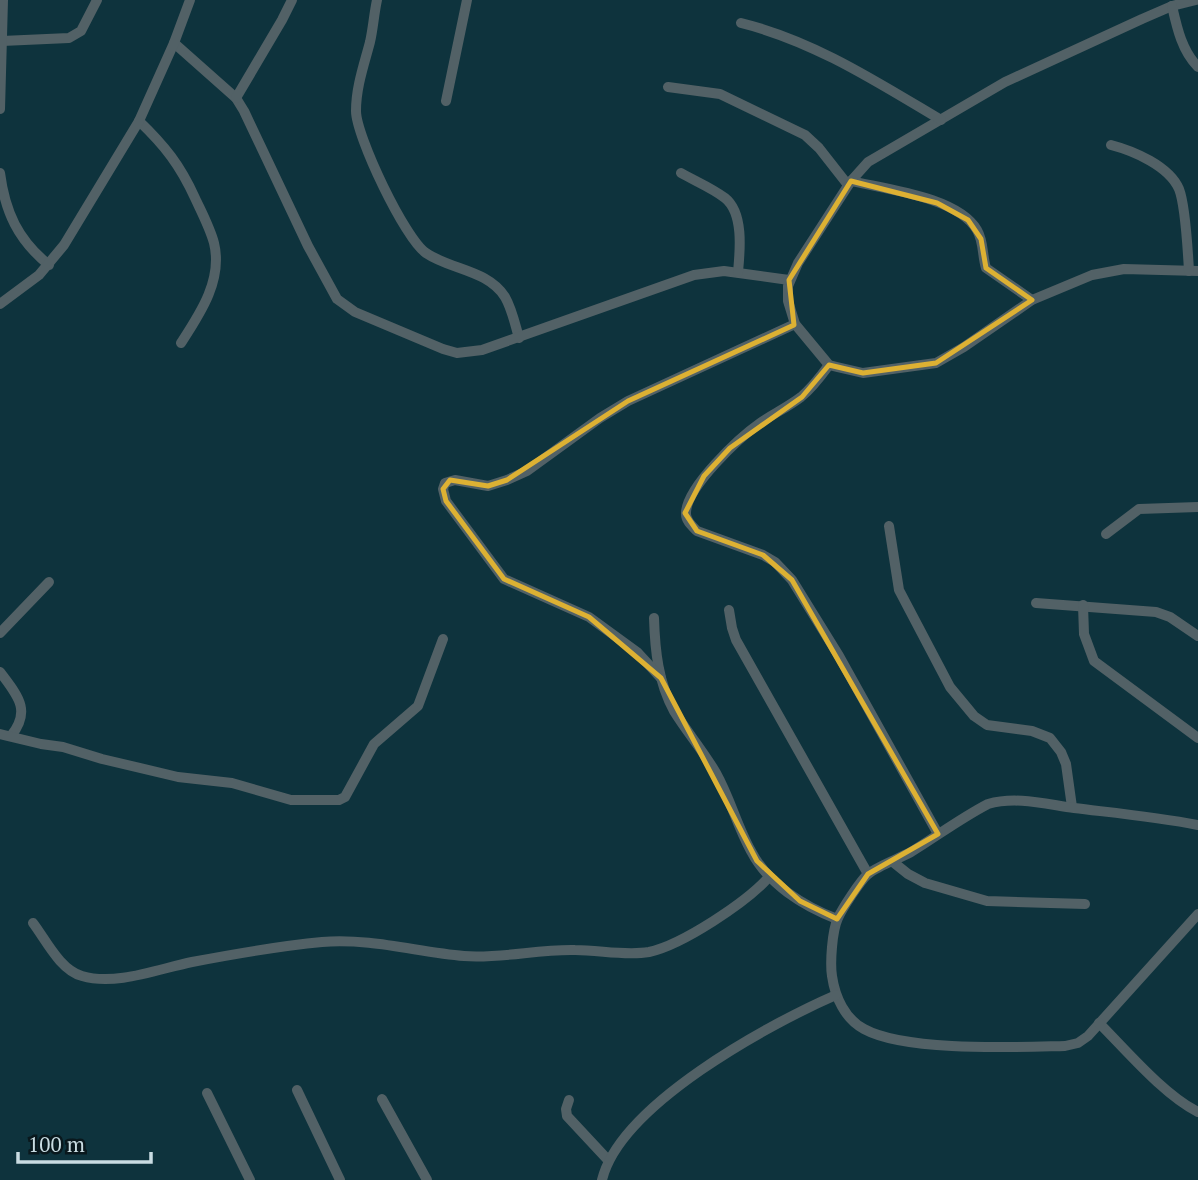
<svg xmlns="http://www.w3.org/2000/svg" width="1198" height="1180" viewBox="0 0 1198 1180" font-family="'PT Serif',serif">
<style>
.lines{fill:none;stroke-linecap:round;stroke-linejoin:round}
.street{stroke:#526166;stroke-width:10}
.marked{fill:none;stroke:#ddb133;stroke-width:5;stroke-linejoin:round}
</style>
<rect width="100%" height="100%" fill="#0e333d"/>
<g class="lines">
<g class="street">
<path d="M 377,0 C 374,14 373,29 370,42 C 364,65 356,87 356,111 C 356,136 405,239 426,253 C 451,270 488,270 505,297 C 512,309 515,324 519,338"/>
<path d="M 1196,0 L 1172,6 L 1142,19 L 1005,82 L 868,162 L 851,181 L 798,263 L 788,286 L 788,301 L 795,324 L 829,365 L 837,367 L 863,373 L 936,363 L 964,347 L 1032,300 L 1092,275 L 1124,269 L 1198,271"/>
<path d="M 1172,6 C 1177,28 1182,51 1198,67"/>
<path d="M 741,23 C 814,41 877,82 941,120"/>
<path d="M 2,41 L 69,38 L 81,31 L 97,0"/>
<path d="M 174,43 L 236,98 L 244,111 L 308,246 L 337,299 L 355,312 L 443,349 L 457,353 L 482,350 L 694,275 L 724,271 L 789,280"/>
<path d="M 668,87 L 720,94 L 805,135 L 819,148 L 848,185"/>
<path d="M 236,98 L 282,20 L 292,0"/>
<path d="M 446,101 L 467,0"/>
<path d="M 0,109 L 3,0"/>
<path d="M 139,121 C 165,146 180,165 195,198 C 202,213 210,228 214,243 C 223,280 200,314 181,343"/>
<path d="M 1111,145 C 1134,151 1169,166 1179,189 C 1185,204 1188,253 1189,271"/>
<path d="M 0,173 C 5,212 18,240 49,265"/>
<path d="M 681,173 C 695,181 712,188 725,198 C 744,213 740,251 738,272"/>
<path d="M 851,181 C 885,189 958,197 977,230 C 984,242 982,255 986,268 L 1032,300"/>
<path d="M 0,304 L 39,275 L 64,245 L 139,121 L 174,43 L 190,0"/>
<path d="M 829,365 C 821,376 812,388 801,397 C 788,407 773,414 760,423 C 740,437 685,488 686,514 C 686,521 692,526 697,531 L 763,555 L 775,562 L 792,580 L 839,656 L 938,834"/>
<path d="M 889,526 L 899,590 L 950,687 L 974,716 L 987,725 L 1032,731 L 1050,738 L 1061,752 L 1066,764 L 1072,807"/>
<path d="M 1106,534 L 1139,509 L 1198,507"/>
<path d="M 1036,603 L 1156,612 L 1170,617 L 1198,636"/>
<path d="M 1083,605 L 1084,634 L 1094,661 L 1198,738"/>
<path d="M 729,610 L 732,628 L 736,640 L 868,874"/>
<path d="M 654,618 C 655,650 658,682 674,711 C 687,732 704,752 716,773 C 730,798 737,826 751,851 C 768,884 803,906 837,919"/>
<path d="M 0,633 L 49,582"/>
<path d="M 0,672 C 17,695 32,710 11,736"/>
<path d="M 661,678 L 637,652 L 589,617 L 504,579 L 446,501 L 443,489 L 445,483 L 455,480 L 488,486 L 507,480 L 527,471 L 600,418 L 628,401 L 795,324"/>
<path d="M 0,734 L 41,744 L 63,747 L 102,759 L 178,777 L 232,783 L 291,800 L 339,800 L 345,797 L 374,744 L 418,706 L 443,639"/>
<path d="M 1198,825 C 1157,817 1115,813 1074,808 C 1045,804 1016,796 988,804 C 961,818 937,836 911,852 C 898,859 878,866 868,874 C 860,881 842,909 838,918 C 832,931 830,963 832,976 C 835,997 845,1019 864,1029 C 906,1052 1016,1047 1065,1046 L 1078,1043 L 1088,1036 L 1198,914"/>
<path d="M 893,862 L 908,874 L 925,883 L 987,901 L 1085,904"/>
<path d="M 33,923 C 46,940 60,970 82,976 C 116,986 158,969 192,962 C 234,954 279,946 322,942 C 371,938 417,952 464,956 C 501,959 538,949 575,950 C 600,950 625,956 649,952 C 682,945 747,902 769,877"/>
<path d="M 1099,1023 C 1127,1051 1164,1095 1198,1112"/>
<path d="M 297,1090 L 340,1180"/>
<path d="M 207,1093 L 250,1180"/>
<path d="M 382,1099 L 427,1180"/>
<path d="M 569,1100 L 566,1109 L 567,1116 L 608,1160"/>
<path d="M 602,1180 C 620,1105 769,1024 836,995"/>
</g>
</g>
<path class="marked" d="M 851,181 L 937,203 L 968,220 L 981,239 L 986,268 L 1032,300 L 936,363 L 863,373 L 829,365 L 802,397 L 730,448 L 704,476 L 685,513 L 697,531 L 763,555 L 792,580 L 938,834 L 868,874 L 837,919 L 800,901 L 757,861 L 661,678 L 589,617 L 504,579 L 446,501 L 443,489 L 450,480 L 488,486 L 507,480 L 628,401 L 794,325 L 789,280 Z"/>
<path d="M18 1152v10h133v-10" fill="none" stroke="#c9dce2" stroke-width="3.5"/>
<text x="28" y="1152" font-size="21" fill="#c9dce2" stroke="#09181d" stroke-width="5" paint-order="stroke">100 m</text>
</svg>
